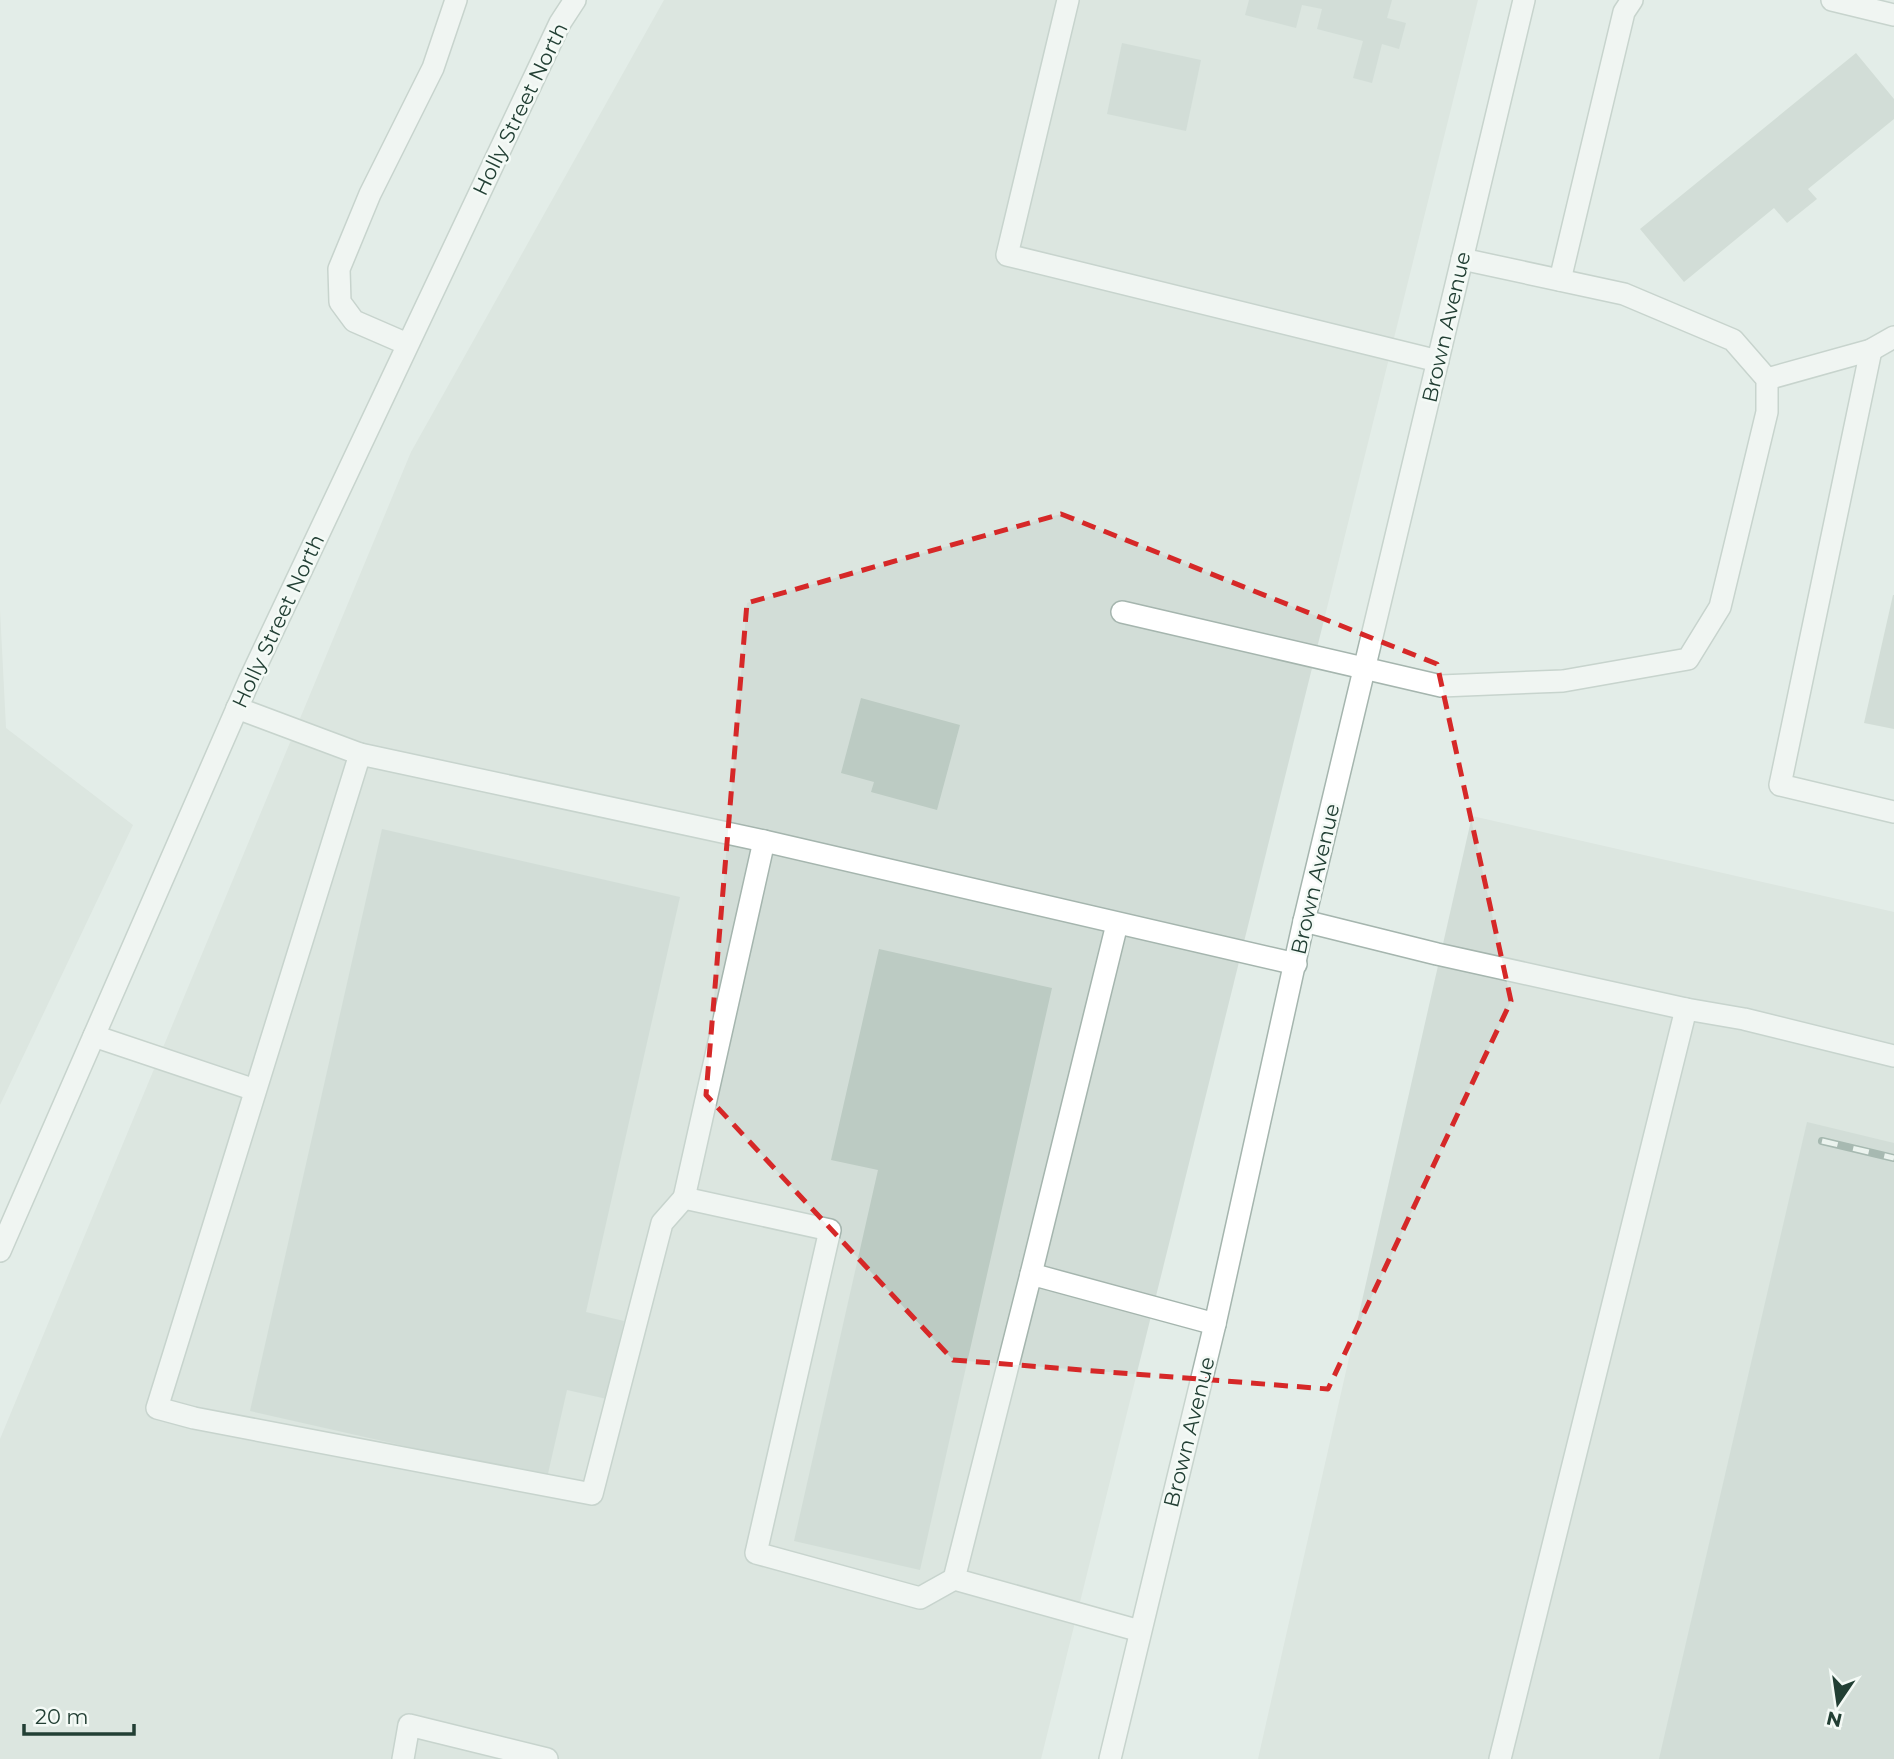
<svg xmlns="http://www.w3.org/2000/svg" width="1894" height="1759" viewBox="0 0 1894 1759" font-family="Montserrat,sans-serif">
<style>
.built{fill:#d2ddd7}
.building{fill:#bccbc3}
.lines{fill:none;stroke-linecap:round;stroke-linejoin:round}
.minor-casing{stroke:#a5b5ae;stroke-width:24}
.minor{stroke:#fff;stroke-width:21}
.rail-casing{stroke:#5d7b6f;stroke-width:8}
.rail{stroke:#f4faf6;stroke-width:5;stroke-dasharray:16;stroke-linecap:butt}
.marked{fill:none;stroke:#d62828;stroke-width:5;stroke-dasharray:14 9;stroke-linejoin:round}
.labels{text-anchor:middle;dominant-baseline:central;stroke-width:5;stroke-linejoin:round;paint-order:stroke}
.street-label{font-size:21px;fill:#223f34;stroke:#f4faf6}
</style>
<rect width="100%" height="100%" fill="#e3ede8"/>
<g class="built">
<path d="M 664,0 L 1478,0 L 1041,1759 L 0,1759 L 0,1439 L 411,452 Z"/>
<path d="M 0,610 L 6,728 L 133,825 L 0,1105 Z"/>
<path d="M 1472,816 L 1894,912 L 1894,1759 L 1258,1759 Z"/>
</g>
<g class="building">
<path d="M 1249,0 L 1392,0 L 1387,18 L 1406,23 L 1399,49 L 1382,44 L 1372,83 L 1353,78 L 1363,41 L 1317,29 L 1322,9 L 1302,5 L 1296,28 L 1245,15 Z"/>
<path d="M 1122,43 L 1201,60 L 1186,131 L 1107,114 Z"/>
<path d="M 1856,53 L 1894,99 L 1894,119 L 1808,189 L 1817,199 L 1787,223 L 1774,208 L 1684,282 L 1640,229 Z"/>
<path d="M 1893,595 L 1894,595 L 1894,729 L 1864,723 Z"/>
<path d="M 861,698 L 960,725 L 937,810 L 871,792 L 874,782 L 841,773 Z"/>
<path d="M 382,829 L 680,897 L 586,1312 L 624,1321 L 607,1399 L 567,1390 L 547,1478 L 250,1411 Z"/>
<path d="M 879,949 L 1052,988 L 920,1570 L 794,1541 L 878,1170 L 831,1160 Z"/>
<path d="M 1807,1122 L 1894,1143 L 1894,1759 L 1659,1759 Z"/>
</g>
<g class="lines">
<defs>
<g id="minor">
<path d="M 1068,0 L 1007,255 L 1438,361"/>
<path d="M 1832,0 L 1894,15"/>
<path d="M 1560,280 L 1624,12 L 1632,0"/>
<path d="M 407,344 L 354,321 L 340,302 L 339,269 L 370,194 L 433,68 L 456,0"/>
<path d="M 1871,350 L 1780,785 L 1894,812"/>
<path d="M 1767,379 L 1871,350 L 1894,337"/>
<path d="M 1122,612 L 1441,686 L 1563,681 L 1688,659 L 1720,607 L 1767,412 L 1767,379 L 1733,340 L 1624,294 L 1462,259"/>
<path d="M 237,708 L 360,754"/>
<path d="M 1304,921 L 1437,954 L 1686,1009 L 1500,1759"/>
<path d="M 1686,1009 L 1744,1019 L 1894,1056"/>
<path d="M 94,1036 L 255,1090"/>
<path d="M 684,1198 L 764,841"/>
<path d="M 0,1251 L 249,681 L 560,23 L 575,0"/>
<path d="M 1031,1274 L 1117,924"/>
<path d="M 1215,1324 L 1031,1274 L 954,1579 L 920,1598 L 756,1553 L 830,1230 L 684,1198 L 662,1223 L 592,1494 L 194,1418 L 157,1408 L 360,754 L 764,841 L 1296,964"/>
<path d="M 954,1579 L 1140,1631"/>
<path d="M 403,1759 L 409,1725 L 547,1759"/>
<path d="M 1110,1759 L 1215,1324 L 1304,921 L 1524,0"/>
</g>
</defs>
<use href="#minor" class="minor-casing"/>
<use href="#minor" class="minor"/>
<defs>
<path id="rail" d="M 1822,1141 L 1894,1158"/>
</defs>
<use href="#rail" class="rail-casing"/>
<use href="#rail" class="rail"/>
</g>
<path d="M0 0H1894V1759H0ZM 1061,514 L 1437,664 L 1511,1001 L 1328,1389 L 953,1360 L 706,1095 L 747,603 Z" fill="#e3ede8" fill-opacity=".55" fill-rule="evenodd"/>
<path class="marked" d="M 1061,514 L 1437,664 L 1511,1001 L 1328,1389 L 953,1360 L 706,1095 L 747,603 Z"/>
<g class="labels">
<g class="street-label">
<text transform="translate(520 109) rotate(-64)">Holly Street North</text>
<text transform="translate(1446 327) rotate(-77)">Brown Avenue</text>
<text transform="translate(278 621) rotate(-65)">Holly Street North</text>
<text transform="translate(1315 879) rotate(-77)">Brown Avenue</text>
<text transform="translate(1189 1432) rotate(-76)">Brown Avenue</text>
</g>
</g>
<g transform="translate(1838 1703) rotate(193)" stroke="#f4faf6" stroke-width="5" paint-order="stroke">
<path d="M0-5L12 26L0 18L-12 26Z" fill="#223f34"/>
<text y="-10" font-size="19" font-weight="bold" text-anchor="middle" fill="#223f34">N</text>
</g>
<path d="M24 1724v10h110v-10" fill="none" stroke="#223f34" stroke-width="3.5"/>
<text x="35" y="1724" font-size="21" fill="#223f34" stroke="#f4faf6" stroke-width="5" paint-order="stroke">20 m</text>
</svg>
